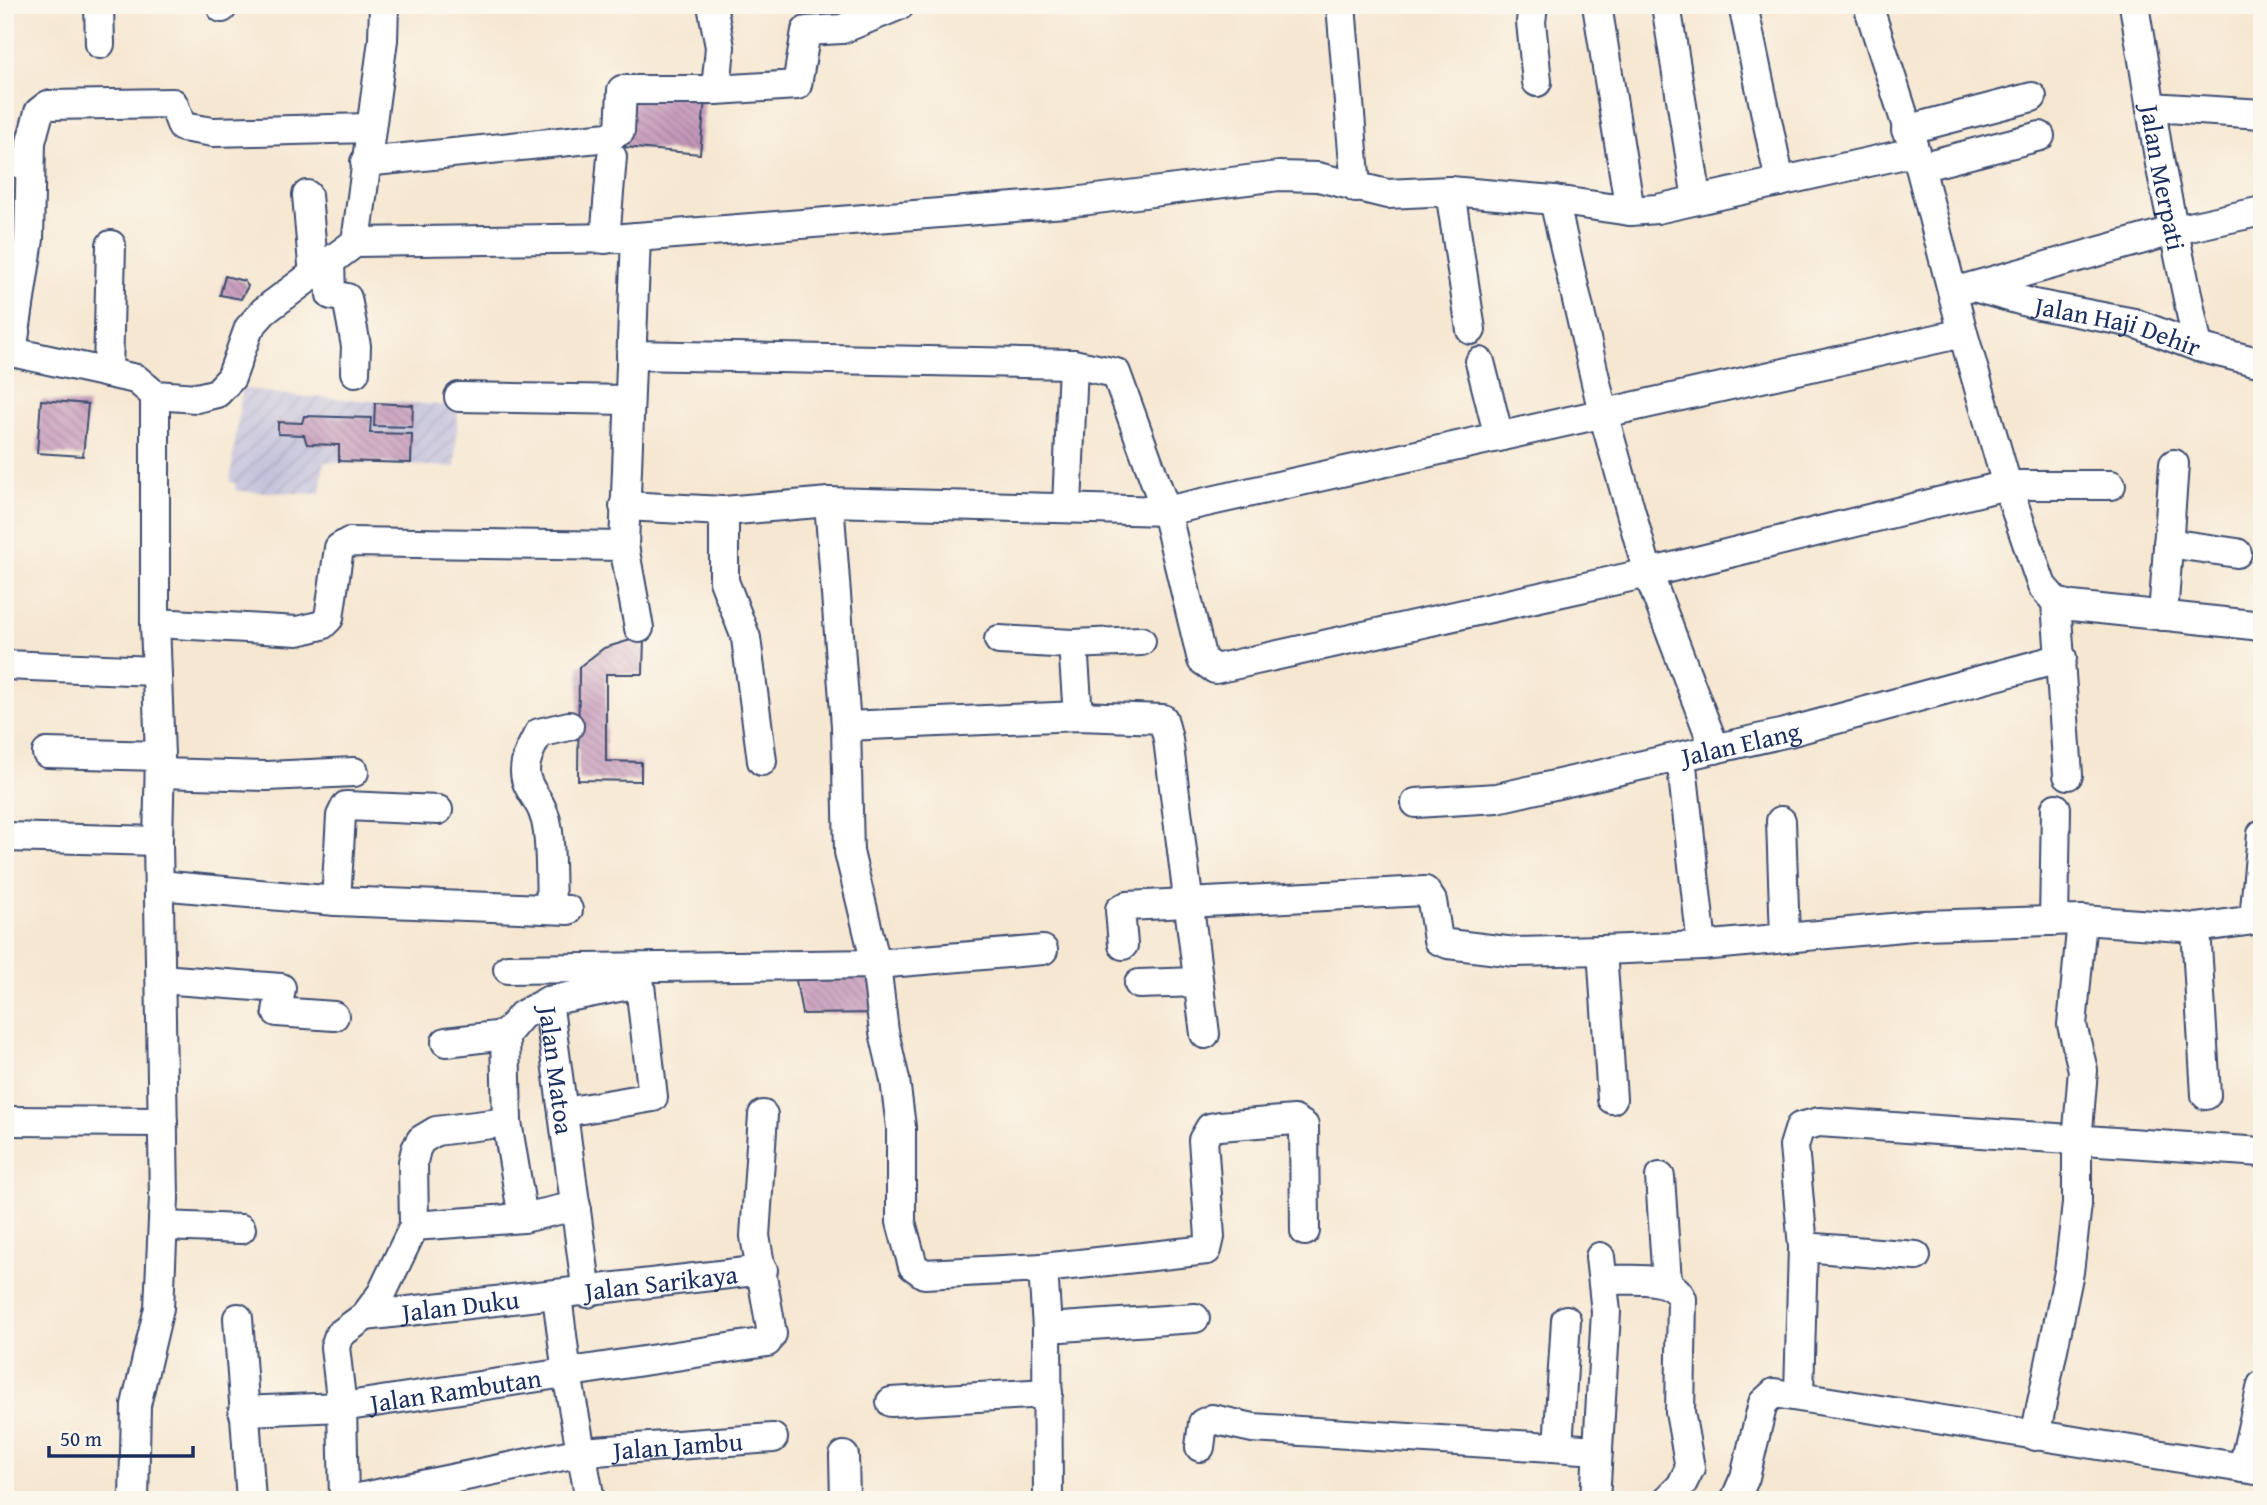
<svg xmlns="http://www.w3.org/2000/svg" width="2267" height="1505" viewBox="0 0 2267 1505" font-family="'Gentium Book Plus',serif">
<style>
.industrial{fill:url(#industrial-furrows)}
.building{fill:url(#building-back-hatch)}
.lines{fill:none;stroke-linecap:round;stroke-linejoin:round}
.minor-casing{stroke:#3c4b6f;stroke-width:32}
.minor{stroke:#fff;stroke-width:28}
.labels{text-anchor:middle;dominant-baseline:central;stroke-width:5;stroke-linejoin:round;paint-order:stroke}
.street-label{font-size:26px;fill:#1b2f5e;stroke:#fbf7ec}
</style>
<defs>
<pattern id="industrial-furrows" width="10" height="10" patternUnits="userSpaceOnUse" patternTransform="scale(1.75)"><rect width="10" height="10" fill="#c3c1db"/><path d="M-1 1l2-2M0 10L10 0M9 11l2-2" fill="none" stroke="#a7a6be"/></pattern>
<pattern id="building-back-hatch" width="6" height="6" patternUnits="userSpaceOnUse" patternTransform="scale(1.75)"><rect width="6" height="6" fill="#c496b8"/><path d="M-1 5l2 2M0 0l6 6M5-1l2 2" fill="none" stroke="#9e7b99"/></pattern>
</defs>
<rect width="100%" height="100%" fill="#fbf7ec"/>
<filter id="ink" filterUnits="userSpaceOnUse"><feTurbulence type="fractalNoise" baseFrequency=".0143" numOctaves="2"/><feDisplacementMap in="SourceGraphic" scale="14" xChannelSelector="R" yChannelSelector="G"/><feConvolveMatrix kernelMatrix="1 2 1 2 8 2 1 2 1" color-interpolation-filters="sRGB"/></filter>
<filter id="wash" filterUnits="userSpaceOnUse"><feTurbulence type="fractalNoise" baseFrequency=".00686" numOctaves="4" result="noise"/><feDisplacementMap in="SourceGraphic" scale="28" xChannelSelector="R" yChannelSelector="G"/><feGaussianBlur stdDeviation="1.57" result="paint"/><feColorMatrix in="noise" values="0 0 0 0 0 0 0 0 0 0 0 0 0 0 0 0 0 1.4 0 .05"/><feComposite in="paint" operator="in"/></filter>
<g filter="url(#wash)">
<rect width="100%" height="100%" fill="#f6e7d1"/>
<path class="industrial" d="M 242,388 L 294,396 L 458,406 L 455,467 L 324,462 L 320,494 L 236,491 L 235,483 L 230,481 Z"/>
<g id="blocks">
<g class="building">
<path d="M 630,92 L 705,99 L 700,154 L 625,147 Z"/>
<path d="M 225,276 L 244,281 L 248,286 L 241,299 L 220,295 Z"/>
<path d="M 41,400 L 88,404 L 83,456 L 37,453 Z"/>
<path d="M 375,403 L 413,405 L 412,427 L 374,426 Z"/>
<path d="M 304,416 L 371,418 L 370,433 L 412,434 L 411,463 L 339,461 L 339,445 L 307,444 L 304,435 L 278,434 L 278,422 L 302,423 Z"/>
<path d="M 644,636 L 643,674 L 606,674 L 606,761 L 641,762 L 641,781 L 578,780 L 579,667 L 604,648 Z"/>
<path d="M 874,967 L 876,1013 L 802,1014 L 794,969 Z"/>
</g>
</g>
</g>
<g filter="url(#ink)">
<use href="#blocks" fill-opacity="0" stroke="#3c4b6f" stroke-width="2"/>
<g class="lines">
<defs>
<g id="minor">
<path d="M 99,5 L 100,44"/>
<path d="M 222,5 L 222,8"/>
<path d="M 712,5 L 720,47 L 716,90"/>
<path d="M 1341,5 L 1356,188"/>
<path d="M 1533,5 L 1531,22 L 1537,82"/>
<path d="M 1597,5 L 1630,211"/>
<path d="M 1666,5 L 1697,199"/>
<path d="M 1743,5 L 1780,182"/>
<path d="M 1868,5 L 1920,167 L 1963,333 L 2007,485 L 2042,586 L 2056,602 L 2072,606 L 2262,626"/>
<path id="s1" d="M 2134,5 L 2160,164 L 2198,347"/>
<path d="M 2151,107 L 2262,114"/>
<path d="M 1906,130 L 2032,97"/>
<path d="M 5,161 L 30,165"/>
<path d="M 365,162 L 608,137 L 620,131 L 622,90 L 716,90 L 797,85 L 806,31 L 842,29 L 900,5"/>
<path d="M 1920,167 L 2040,136"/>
<path d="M 1450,191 L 1471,330"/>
<path d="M 307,195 L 314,276"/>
<path d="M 1554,200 L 1603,413 L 1648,573 L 1715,749"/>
<path d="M 636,237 L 624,546 L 639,628"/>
<path d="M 605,239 L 612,157"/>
<path d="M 356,242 L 383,40 L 384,5"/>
<path d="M 330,262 L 331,295 L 347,298 L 356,346 L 355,372"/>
<path id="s2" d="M 1974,287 L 2034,304 L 2134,323 L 2198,347 L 2262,363"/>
<path d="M 1953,292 L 2176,230 L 2262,211"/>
<path d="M 12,352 L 29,239 L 31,142 L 39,112 L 48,105 L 173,103 L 182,127 L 213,132 L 369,128"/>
<path d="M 5,355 L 12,352 L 136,379 L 155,395 L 197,398 L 217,393 L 231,378 L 249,328 L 264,311 L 356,242 L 624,238 L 1065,203 L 1279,176 L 1318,177 L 1387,194 L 1450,191 L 1554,200 L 1630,211 L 1657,209 L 1914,152"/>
<path d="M 631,355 L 1073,364 L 1116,373 L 1166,511 L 1202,660 L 1215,669 L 1648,573 L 2007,485 L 2111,485"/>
<path d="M 1480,362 L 1499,437"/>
<path d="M 108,373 L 111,245"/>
<path d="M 459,397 L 628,400"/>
<path d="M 829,502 L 846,726 L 849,852 L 876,964 L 884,1032 L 895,1080 L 901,1127 L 901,1222 L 913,1266 L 924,1274 L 1043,1268 L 1047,1328 L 1048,1500"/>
<path d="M 624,506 L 724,511 L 829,502 L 1166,511 L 1963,333"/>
<path d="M 1067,507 L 1073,364"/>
<path d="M 724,511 L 724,581 L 746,638 L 762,761"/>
<path d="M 2168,543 L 2237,553"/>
<path d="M 2056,602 L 2068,775"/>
<path d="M 2163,616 L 2174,464"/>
<path d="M 155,623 L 298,631 L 322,625 L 329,618 L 339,548 L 349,542 L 624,546"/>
<path d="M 999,640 L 1073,644 L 1141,641"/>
<path d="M 1073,644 L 1078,716"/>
<path d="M 5,665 L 155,671"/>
<path d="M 846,726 L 1078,716 L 1163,719 L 1168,739 L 1205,1034"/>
<path d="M 47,753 L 160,756"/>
<path d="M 1681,757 L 1702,946"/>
<path d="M 160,773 L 267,776 L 354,772"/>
<path id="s3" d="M 1416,803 L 1497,798 L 1789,732 L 2062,658"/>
<path d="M 1781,821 L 1785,938"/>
<path d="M 5,837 L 158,841"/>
<path d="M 159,885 L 336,901 L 568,910"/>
<path d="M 336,901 L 341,816 L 346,806 L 438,810"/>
<path d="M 551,908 C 550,883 551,857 548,832 C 543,784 505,791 539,733 L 569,726"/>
<path d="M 2054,921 L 2056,808"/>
<path d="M 2196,928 L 2206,1095"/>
<path d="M 1123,945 L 1120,910 L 1127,906 L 1425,891 L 1432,901 L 1438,940 L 1448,944 L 1515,952 L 1602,950 L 1702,946 L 1923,925 L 2082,920 L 2196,928 L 2254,920 L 2262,834"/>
<path d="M 1602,950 L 1612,1099"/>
<path d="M 508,969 L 876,964 L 1043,950"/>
<path d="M 161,979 L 281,988 L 277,1012 L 334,1016"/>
<path d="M 1139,984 L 1198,982"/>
<path id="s4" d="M 548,1001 L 587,1293"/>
<path d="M 446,1042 L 505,1035"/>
<path d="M 5,1121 L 163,1122"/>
<path d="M 1660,1177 L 1667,1282"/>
<path d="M 523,1218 L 507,1122 L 505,1035 L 522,1015 L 548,1001 L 634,984 L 640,985 L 653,1097 L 565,1112"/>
<path d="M 163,1226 L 241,1229"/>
<path d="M 414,1226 L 523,1218 L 576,1206"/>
<path d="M 1803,1247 L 1916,1256"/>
<path d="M 1043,1268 L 1207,1250 L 1210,1237 L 1203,1140 L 1210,1128 L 1220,1126 L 1294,1120 L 1304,1126 L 1305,1231"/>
<path d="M 1603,1280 C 1628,1281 1671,1273 1682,1299 L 1680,1412 L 1690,1468 L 1681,1486 L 1667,1500"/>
<path d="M 557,1296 L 567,1374 L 590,1500"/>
<path id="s5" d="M 365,1316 L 763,1270"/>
<path d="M 238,1318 L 251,1500"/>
<path d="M 1047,1328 L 1195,1318"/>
<path d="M 1799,1394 L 1803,1247 L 1794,1146 L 1800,1127 L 1819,1122 L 2262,1152"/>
<path d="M 891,1402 L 1048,1393"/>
<path id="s6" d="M 243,1411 L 342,1407 L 767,1342 L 772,1334 L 755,1236 L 763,1115"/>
<path d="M 2035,1436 L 2069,1272 L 2077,1204 L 2077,1142 L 2083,1070 L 2072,1025 L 2082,920"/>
<path d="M 1200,1447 L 1203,1423 L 1212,1419 L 1253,1428 L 1598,1450"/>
<path d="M 1558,1447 L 1566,1320"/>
<path d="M 844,1456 L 845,1500"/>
<path d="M 2243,1468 L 2262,1385"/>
<path d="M 134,1500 L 136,1405 L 159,1308 L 164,1198 L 158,841 L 160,756 L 155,623 L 155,395"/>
<path d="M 344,1500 L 342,1407 L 335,1347 L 339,1335 L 365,1316 L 382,1293 L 414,1226 L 413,1162 L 416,1149 L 421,1140 L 436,1131 L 507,1122"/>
<path id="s7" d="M 349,1500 L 582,1452 L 773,1438"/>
<path d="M 1595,1500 L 1606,1312 L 1600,1257"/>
<path d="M 1735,1500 L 1745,1477 L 1763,1403 L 1774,1393 L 2262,1471"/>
</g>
</defs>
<use href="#minor" class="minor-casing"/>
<use href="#minor" class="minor"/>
</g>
</g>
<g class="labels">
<g class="street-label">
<text stroke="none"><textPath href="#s1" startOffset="175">Jalan Merpati</textPath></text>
<text stroke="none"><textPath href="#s2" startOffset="149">Jalan Haji Dehir</textPath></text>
<text stroke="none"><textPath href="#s3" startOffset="331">Jalan Elang</textPath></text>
<text stroke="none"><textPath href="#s4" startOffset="70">Jalan Matoa</textPath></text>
<text stroke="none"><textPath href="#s5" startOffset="298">Jalan Sarikaya</textPath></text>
<text stroke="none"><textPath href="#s5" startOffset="96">Jalan Duku</textPath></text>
<text stroke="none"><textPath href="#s6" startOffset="214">Jalan Rambutan</textPath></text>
<text stroke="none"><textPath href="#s7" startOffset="334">Jalan Jambu</textPath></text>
</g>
</g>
<rect width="2267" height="1505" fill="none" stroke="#fbf7ec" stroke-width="28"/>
<path d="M49 1446v10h144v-10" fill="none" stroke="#1b2f5e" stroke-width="3.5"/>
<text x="60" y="1446" font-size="21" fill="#1b2f5e" stroke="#fbf7ec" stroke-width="5" paint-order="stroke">50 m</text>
</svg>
